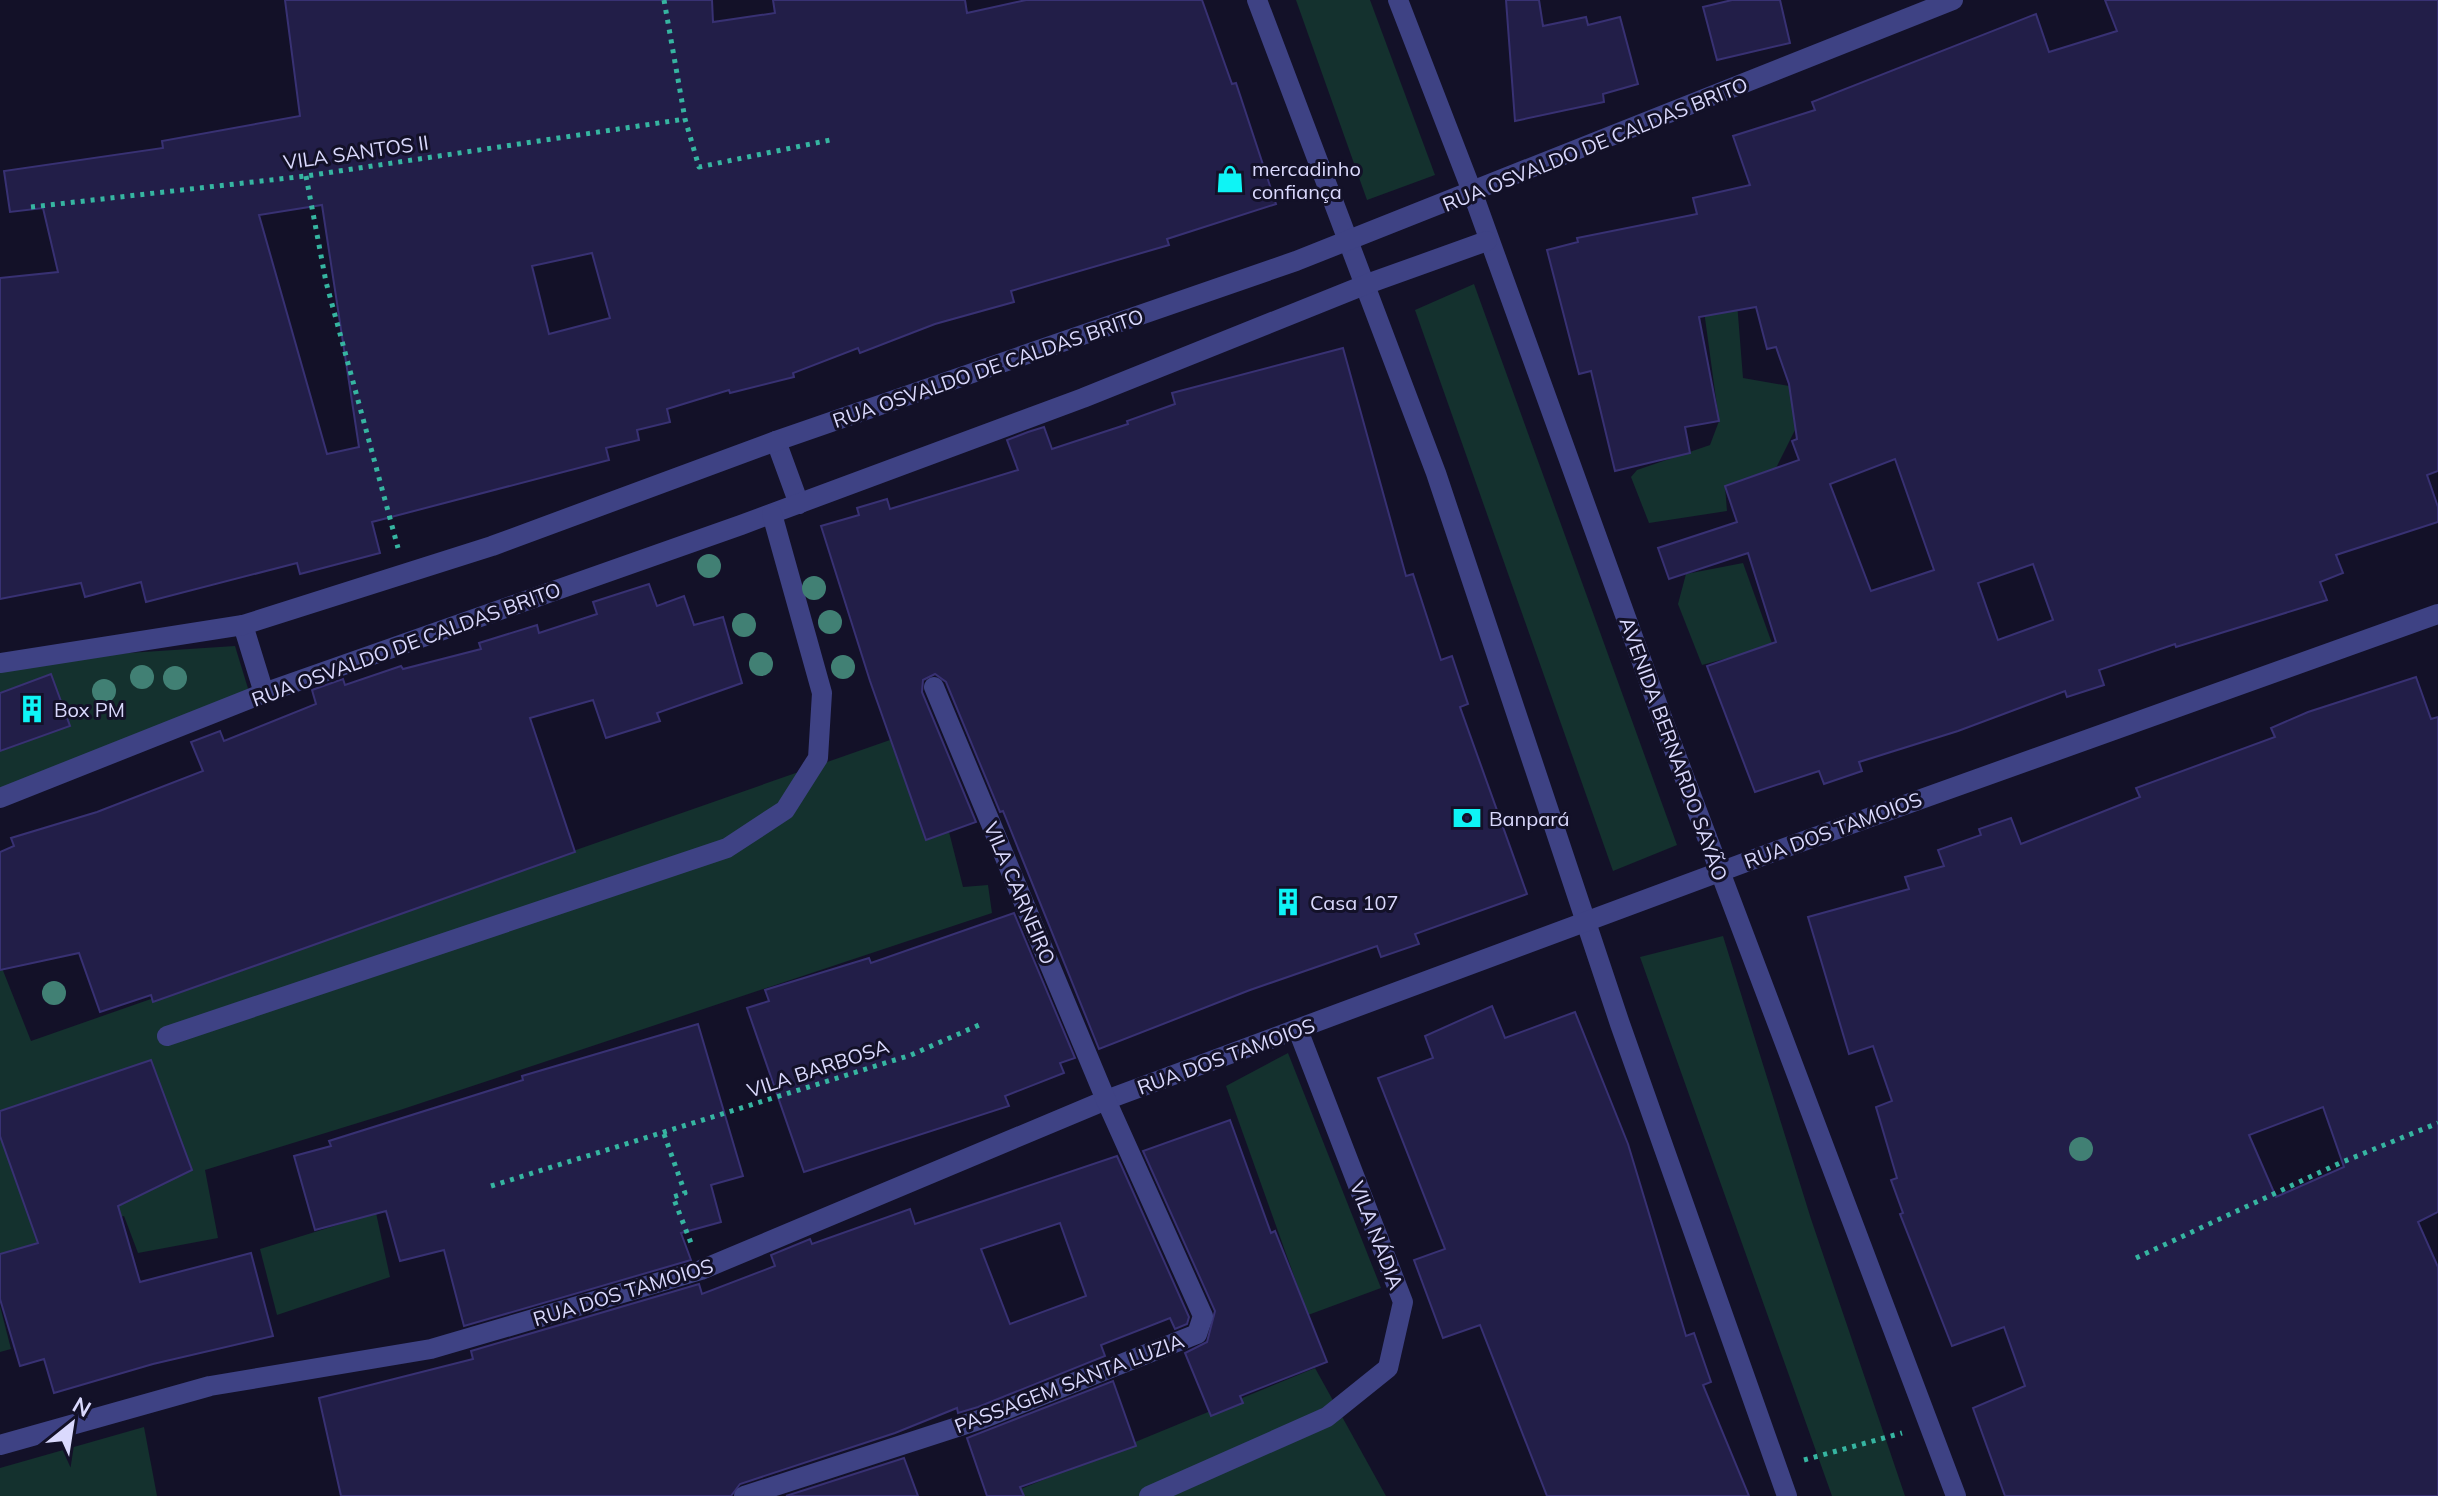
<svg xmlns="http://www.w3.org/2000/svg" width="2438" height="1496" viewBox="0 0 2438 1496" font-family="Mulish,sans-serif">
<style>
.green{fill:#14312e}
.building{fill:#221e48;stroke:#383173;stroke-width:2;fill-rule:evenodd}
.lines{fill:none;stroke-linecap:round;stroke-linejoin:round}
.path{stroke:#36b5a1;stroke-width:5;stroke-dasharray:4 6;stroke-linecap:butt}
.minor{stroke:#3e4284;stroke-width:20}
.tree{fill:#418074}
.labels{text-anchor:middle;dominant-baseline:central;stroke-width:6;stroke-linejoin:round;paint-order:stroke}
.street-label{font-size:20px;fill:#dad9fd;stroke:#131128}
.poi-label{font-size:20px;fill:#dad9fd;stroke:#131128;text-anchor:start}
</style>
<rect width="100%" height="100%" fill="#131128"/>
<g class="green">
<path d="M 1296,0 L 1370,0 L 1435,175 L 1367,200 Z"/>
<path d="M 1699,274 L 1735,277 L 1743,378 L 1789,386 L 1798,424 L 1776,468 L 1725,486 L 1727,511 L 1649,523 L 1631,477 L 1637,470 L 1710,445 L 1719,421 Z"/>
<path d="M 1474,284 L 1677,845 L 1613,871 L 1415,310 Z"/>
<path d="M 1743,563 L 1773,646 L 1702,665 L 1678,604 L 1686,574 Z"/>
<path d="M 235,646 L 250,695 L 0,795 L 0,671 L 82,656 Z"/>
<path d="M 890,740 L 926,839 L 949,832 L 963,887 L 988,885 L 992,913 L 400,1110 L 205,1170 L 218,1238 L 138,1253 L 124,1216 L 0,1254 L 0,963 L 31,1041 Z"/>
<path d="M 1723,936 L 1811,1219 L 1905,1496 L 1832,1496 L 1640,957 Z"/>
<path d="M 1288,1053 L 1381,1288 L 1308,1315 L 1226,1086 Z"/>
<path d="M 376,1213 L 390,1277 L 277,1315 L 260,1249 Z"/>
<path d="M 0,1306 L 11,1349 L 0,1352 Z"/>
<path d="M 1315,1368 L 1386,1496 L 1004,1496 Z"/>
<path d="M 144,1427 L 157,1496 L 0,1496 L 0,1468 Z"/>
</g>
<g class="building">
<path d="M 285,0 L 712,0 L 713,22 L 775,13 L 773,0 L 965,0 L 967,13 L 1026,0 L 1202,0 L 1232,84 L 1236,83 L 1276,204 L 1167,239 L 1169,245 L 1011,291 L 1014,302 L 935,324 L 860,353 L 858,348 L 793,373 L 794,377 L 730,393 L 729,390 L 667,409 L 670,422 L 637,430 L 639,440 L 606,448 L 609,460 L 372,522 L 380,553 L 300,574 L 297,563 L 146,602 L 141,582 L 85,597 L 81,583 L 0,599 L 0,278 L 58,272 L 43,208 L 10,212 L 4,171 L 163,148 L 162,141 L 300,116 ZM 322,205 L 359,447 L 327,454 L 259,215 ZM 592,253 L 610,318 L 549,334 L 532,266 Z"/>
<path d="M 1506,0 L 1539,0 L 1543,26 L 1586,17 L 1588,25 L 1620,17 L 1638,84 L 1603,94 L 1604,102 L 1515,121 Z"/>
<path d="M 1732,0 L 1780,0 L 1790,43 L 1717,60 L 1703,7 Z"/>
<path d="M 2105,0 L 2438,0 L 2438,471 L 2427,475 L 2438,507 L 2438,522 L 2336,555 L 2343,573 L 2320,582 L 2327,600 L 2176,647 L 2175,644 L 2099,670 L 2104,685 L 2067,697 L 2065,691 L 1958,731 L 1859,762 L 1862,771 L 1824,784 L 1819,771 L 1755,792 L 1707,666 L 1776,642 L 1748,553 L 1669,579 L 1658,548 L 1737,522 L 1725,486 L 1799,460 L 1792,441 L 1797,439 L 1789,384 L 1776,347 L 1767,349 L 1756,307 L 1699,317 L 1719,421 L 1685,427 L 1690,453 L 1615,471 L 1591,371 L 1579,374 L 1547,250 L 1578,242 L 1577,238 L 1697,214 L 1693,198 L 1750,185 L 1733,136 L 1815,110 L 1812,102 L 2036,14 L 2049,52 L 2117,31 ZM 1895,459 L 1934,570 L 1871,591 L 1830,484 ZM 2033,564 L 2053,620 L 1998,640 L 1978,583 Z"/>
<path d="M 1343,348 L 1406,576 L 1413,574 L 1441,660 L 1452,656 L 1468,704 L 1460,707 L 1527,894 L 1415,934 L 1419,944 L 1381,957 L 1377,946 L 1250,990 L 1099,1049 L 1003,811 L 1000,812 L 946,682 L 935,674 L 923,680 L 922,692 L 976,822 L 926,840 L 870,681 L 821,526 L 859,515 L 857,508 L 887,499 L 890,509 L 1018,470 L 1007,440 L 1028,432 L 1044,427 L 1052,449 L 1128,424 L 1127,421 L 1175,404 L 1172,393 Z"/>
<path d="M 649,584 L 657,606 L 684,596 L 694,625 L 723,617 L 742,683 L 657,713 L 660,721 L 606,738 L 593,700 L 530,718 L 575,852 L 153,1002 L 151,995 L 100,1012 L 79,953 L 0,970 L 0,852 L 14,846 L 11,838 L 97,812 L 203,771 L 191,742 L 220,731 L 224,741 L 316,704 L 312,690 L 343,679 L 345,685 L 401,666 L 403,669 L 481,649 L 479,643 L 537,625 L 539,633 L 597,614 L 593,602 Z"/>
<path d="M 51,674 L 70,726 L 0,751 L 0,693 Z"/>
<path d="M 2416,677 L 2431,719 L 2438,717 L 2438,1212 L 2418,1222 L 2438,1267 L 2438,1496 L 2005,1496 L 1973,1408 L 2025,1386 L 2004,1327 L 1952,1346 L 1900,1214 L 1903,1213 L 1891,1180 L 1897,1178 L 1876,1107 L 1892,1101 L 1873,1046 L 1849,1054 L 1808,917 L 1909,889 L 1905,877 L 1944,866 L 1938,850 L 1981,835 L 1979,829 L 2011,818 L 2021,844 L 2140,797 L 2136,788 L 2275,737 L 2271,728 L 2308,712 ZM 2323,1107 L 2344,1167 L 2276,1197 L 2249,1135 Z"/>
<path d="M 1014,913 L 1075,1058 L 1060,1063 L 1064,1073 L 1005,1096 L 1009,1106 L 804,1172 L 747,1008 L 769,1001 L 765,990 L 869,958 L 871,963 Z"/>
<path d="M 1492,1006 L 1505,1038 L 1575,1012 L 1628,1144 L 1686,1336 L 1694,1333 L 1711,1382 L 1703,1385 L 1749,1496 L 1547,1496 L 1480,1325 L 1443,1338 L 1414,1260 L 1445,1249 L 1378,1078 L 1433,1058 L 1425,1036 Z"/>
<path d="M 698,1024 L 743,1176 L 711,1185 L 721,1222 L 681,1233 L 691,1260 L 464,1326 L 444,1250 L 400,1261 L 386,1211 L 315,1230 L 294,1156 L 331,1146 L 329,1141 L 523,1080 L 522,1076 Z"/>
<path d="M 151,1060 L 192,1170 L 118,1206 L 140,1282 L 251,1253 L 273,1336 L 153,1364 L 54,1393 L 44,1359 L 20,1366 L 0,1299 L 0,1254 L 38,1243 L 0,1136 L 0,1111 Z"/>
<path d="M 1230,1120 L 1271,1233 L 1275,1231 L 1327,1362 L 1240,1396 L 1243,1403 L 1211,1416 L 1185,1353 L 1207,1342 L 1215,1311 L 1143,1151 Z"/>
<path d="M 1117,1156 L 1189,1317 L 1187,1324 L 1175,1329 L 1170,1318 L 1101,1345 L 1105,1356 L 978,1407 L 958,1413 L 957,1408 L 895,1433 L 740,1484 L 731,1496 L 341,1496 L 319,1398 L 473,1359 L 471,1351 L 699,1284 L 702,1294 L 775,1266 L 771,1255 L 810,1239 L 812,1244 L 910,1209 L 915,1224 ZM 1060,1223 L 1086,1296 L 1010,1324 L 981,1249 Z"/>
<path d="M 1113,1381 L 1136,1446 L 1020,1487 L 1024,1496 L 987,1496 L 967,1438 Z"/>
<path d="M 904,1458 L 918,1496 L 786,1496 Z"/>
</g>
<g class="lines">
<g class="path">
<path d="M 664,0 L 685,119 L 699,167 L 830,140"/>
<path d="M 306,176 L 326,282 L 398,548"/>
<path d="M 31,207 L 306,176 L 685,119"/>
<path d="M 664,1134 L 685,1193 L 673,1197 L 691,1243"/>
<path d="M 491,1186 L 911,1055 L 979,1025"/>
<path d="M 2136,1258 L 2340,1163 L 2438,1123"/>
<path d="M 1804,1460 L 1902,1433"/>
</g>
<g class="minor">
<path d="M 1257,0 L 1436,473 L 1620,1024 L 1787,1496"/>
<path d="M 1398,0 L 1473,194 L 1668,734 L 1956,1496"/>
<path d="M 776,441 L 799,504"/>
<path d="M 243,625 L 264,693"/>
<path d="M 0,663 L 243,625 L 492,546 L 776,441 L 1296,261 L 1953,0"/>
<path d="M 0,798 L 264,693 L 741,525 L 1083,398 L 1367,284 L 1487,241"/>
<path d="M 167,1036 L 727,848 L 785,810 L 818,758 L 822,693 L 772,514"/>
<path d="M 0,1445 L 210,1386 L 431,1349 L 701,1270 L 1106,1100 L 1776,851 L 2438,614"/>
<path d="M 744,1496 L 982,1419 L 1197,1334 L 1203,1316 L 1106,1100 L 934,687"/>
<path d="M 1149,1496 L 1327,1417 L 1388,1368 L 1403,1302 L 1298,1030"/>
</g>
</g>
<g class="tree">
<circle cx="709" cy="566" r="12"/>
<circle cx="814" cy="588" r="12"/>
<circle cx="830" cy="622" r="12"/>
<circle cx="744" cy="625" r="12"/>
<circle cx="761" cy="664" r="12"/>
<circle cx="843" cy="667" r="12"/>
<circle cx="142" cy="677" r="12"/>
<circle cx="175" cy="678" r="12"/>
<circle cx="104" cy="691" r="12"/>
<circle cx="54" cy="993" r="12"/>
<circle cx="2081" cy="1149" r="12"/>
</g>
<defs>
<symbol id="shop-bare" viewBox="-9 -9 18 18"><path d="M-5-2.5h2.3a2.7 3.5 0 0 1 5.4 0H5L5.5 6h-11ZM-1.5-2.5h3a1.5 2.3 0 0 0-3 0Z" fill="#0ef4f5" stroke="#131128" stroke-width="2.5" paint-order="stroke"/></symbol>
<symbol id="building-bare" viewBox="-9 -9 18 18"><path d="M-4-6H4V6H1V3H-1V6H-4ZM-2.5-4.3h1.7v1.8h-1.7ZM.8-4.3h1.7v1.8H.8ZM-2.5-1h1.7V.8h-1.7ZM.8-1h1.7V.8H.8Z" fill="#0ef4f5" stroke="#131128" stroke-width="2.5" paint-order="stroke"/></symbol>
<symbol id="bank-bare" viewBox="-9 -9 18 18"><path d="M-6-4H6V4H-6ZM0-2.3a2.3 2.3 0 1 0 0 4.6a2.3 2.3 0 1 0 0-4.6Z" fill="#0ef4f5" stroke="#131128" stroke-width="2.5" paint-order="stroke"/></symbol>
</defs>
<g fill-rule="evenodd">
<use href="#shop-bare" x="1210" y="159" width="40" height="40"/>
<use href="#building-bare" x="12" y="689" width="40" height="40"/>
<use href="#bank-bare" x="1447" y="798" width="40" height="40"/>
<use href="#building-bare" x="1268" y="882" width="40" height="40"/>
</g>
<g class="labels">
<g class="street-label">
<text transform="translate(1595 144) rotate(-22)">RUA OSVALDO DE CALDAS BRITO</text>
<text transform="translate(356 152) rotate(-8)">VILA SANTOS II</text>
<text transform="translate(988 368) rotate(-19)">RUA OSVALDO DE CALDAS BRITO</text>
<text transform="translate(406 644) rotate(-20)">RUA OSVALDO DE CALDAS BRITO</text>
<text transform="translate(1674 749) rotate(70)">AVENIDA BERNARDO SAYÃO</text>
<text transform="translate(1833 830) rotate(-20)">RUA DOS TAMOIOS</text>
<text transform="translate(1020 893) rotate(67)">VILA CARNEIRO</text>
<text transform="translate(1226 1056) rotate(-20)">RUA DOS TAMOIOS</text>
<text transform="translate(818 1068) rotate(-18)">VILA BARBOSA</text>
<text transform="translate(1377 1235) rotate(69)">VILA NÁDIA</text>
<text transform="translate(623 1292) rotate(-17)">RUA DOS TAMOIOS</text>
<text transform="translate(1069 1383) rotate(-21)">PASSAGEM SANTA LUZIA</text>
</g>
<g class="poi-label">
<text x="1252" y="168">mercadinho<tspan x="1252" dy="23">confiança</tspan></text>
<text x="54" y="709">Box PM</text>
<text x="1489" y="818">Banpará</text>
<text x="1310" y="902">Casa 107</text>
</g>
</g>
<g transform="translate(72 1424) rotate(30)" stroke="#131128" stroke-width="6" paint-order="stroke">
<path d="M0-6L14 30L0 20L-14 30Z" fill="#dad9fd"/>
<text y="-12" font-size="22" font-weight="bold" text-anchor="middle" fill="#dad9fd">N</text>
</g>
</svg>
